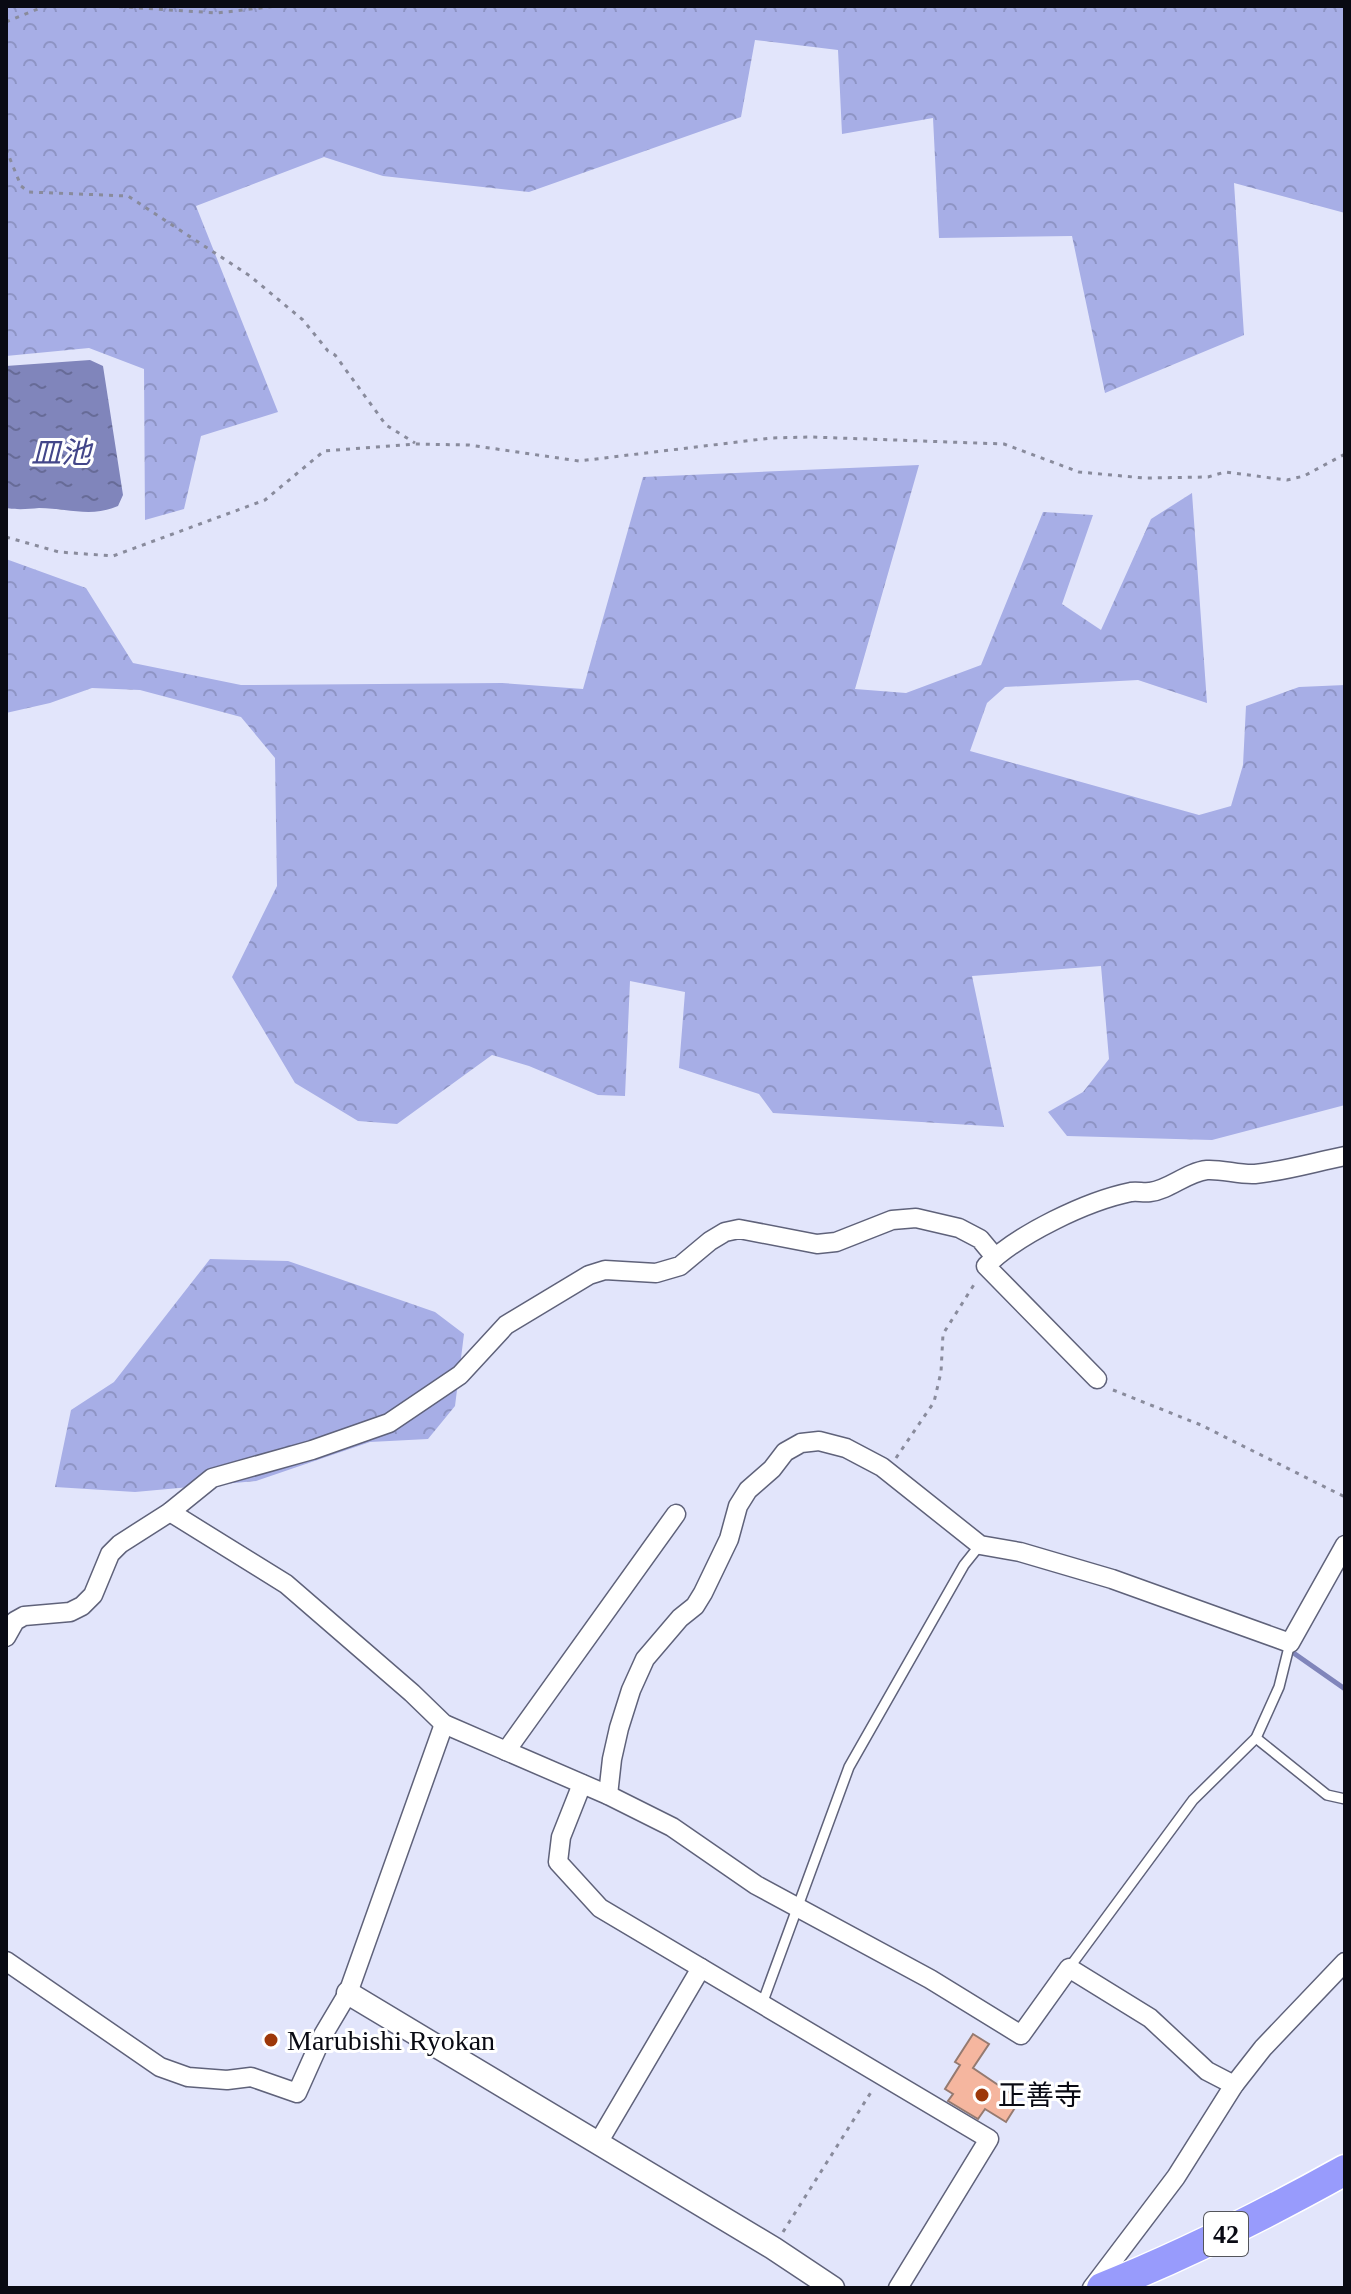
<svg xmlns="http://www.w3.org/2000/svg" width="1351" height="2294" viewBox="0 0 1351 2294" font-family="'Times New Roman','Noto Sans JP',serif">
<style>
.forest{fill:url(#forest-crowns)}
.water{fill:url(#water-ripples)}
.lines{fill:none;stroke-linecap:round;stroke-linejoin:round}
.stream{stroke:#8085bb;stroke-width:5}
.building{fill:#f5b69f;stroke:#957a70;stroke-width:2}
.service-casing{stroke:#5f627a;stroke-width:12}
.minor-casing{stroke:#5f627a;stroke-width:21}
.tertiary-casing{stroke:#5f627a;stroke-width:25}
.trunk-casing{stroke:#fff;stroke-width:33}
.path{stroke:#898b9c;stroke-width:3;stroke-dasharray:4 6;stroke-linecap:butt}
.service{stroke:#fff;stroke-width:9}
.minor{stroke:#fff;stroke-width:18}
.tertiary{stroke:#fff;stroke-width:22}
.trunk{stroke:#989bfc;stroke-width:30}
.poi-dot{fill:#9d380a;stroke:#fff;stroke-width:3}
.labels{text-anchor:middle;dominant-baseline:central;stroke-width:6;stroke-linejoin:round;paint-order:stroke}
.shield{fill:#fff;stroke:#53545a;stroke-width:2}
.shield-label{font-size:26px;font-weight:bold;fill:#090a13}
.poi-label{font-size:28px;fill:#090a13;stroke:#fff;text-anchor:start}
.water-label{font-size:30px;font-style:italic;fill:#434689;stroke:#fff}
</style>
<defs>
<pattern id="forest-crowns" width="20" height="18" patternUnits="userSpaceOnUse" patternTransform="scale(2)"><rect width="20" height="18" fill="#a7aee6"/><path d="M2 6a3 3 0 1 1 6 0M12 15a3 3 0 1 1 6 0" fill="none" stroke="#8e94c4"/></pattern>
<pattern id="water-ripples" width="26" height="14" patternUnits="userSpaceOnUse" patternTransform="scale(2)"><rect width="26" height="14" fill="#8085bb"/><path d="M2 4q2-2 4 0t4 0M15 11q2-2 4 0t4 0" fill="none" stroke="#676b97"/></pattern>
</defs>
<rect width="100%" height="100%" fill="#e2e5fb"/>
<g class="forest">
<path d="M 6,6 L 1345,6 L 1345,213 L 1234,183 L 1244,335 L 1105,393 L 1072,236 L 939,238 L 933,118 L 842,134 L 838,50 L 755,40 L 741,117 L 529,192 L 383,176 L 324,157 L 196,206 L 278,412 L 201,436 L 184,509 L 145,520 L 144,369 L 89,348 L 6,356 Z"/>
<path d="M 919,465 L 855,689 L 906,693 L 981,665 L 1043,512 L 1093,515 L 1062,604 L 1101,630 L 1151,519 L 1192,493 L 1207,703 L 1138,680 L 1005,687 L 987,703 L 970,751 L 1199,815 L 1231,806 L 1243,765 L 1246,706 L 1299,687 L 1345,685 L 1345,1105 L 1212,1140 L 1067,1136 L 1048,1112 L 1083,1092 L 1109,1059 L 1101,966 L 972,976 L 1004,1127 L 773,1113 L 759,1094 L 679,1068 L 685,992 L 630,981 L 625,1096 L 598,1095 L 529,1066 L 492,1055 L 397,1124 L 358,1121 L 295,1083 L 232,977 L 277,886 L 275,758 L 241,717 L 140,690 L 92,688 L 50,703 L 6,713 L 6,559 L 86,588 L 133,663 L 241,685 L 502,683 L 583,689 L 643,477 Z"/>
<path d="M 210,1259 L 288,1261 L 435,1312 L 464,1334 L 455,1406 L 428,1439 L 370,1442 L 256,1481 L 135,1492 L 55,1487 L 71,1410 L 114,1382 Z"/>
</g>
<path class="water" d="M 90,360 L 103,366 L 123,495 L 118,506 C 91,518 67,508 39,508 C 28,509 18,510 6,508 L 6,366 Z"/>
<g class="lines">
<path class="stream" d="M 1295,1654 L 1345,1689"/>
</g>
<path class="building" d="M 973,2034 L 989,2044 L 973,2068 L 1013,2095 L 1011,2099 L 1018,2103 L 1006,2122 L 985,2109 L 978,2119 L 948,2101 L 953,2094 L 945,2089 L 960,2065 L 955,2062 Z"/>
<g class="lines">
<defs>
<g id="service">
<path d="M 1256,1738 L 1327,1795 L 1345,1799"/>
<path d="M 1069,1968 L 1193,1800 L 1256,1738 L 1279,1687 L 1290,1643"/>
<path d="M 762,2004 L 849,1767 L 964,1565 L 980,1545"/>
</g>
<g id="minor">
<path d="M 1097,1379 L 986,1266 C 1018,1234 1087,1201 1131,1192 C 1138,1191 1143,1193 1150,1192 C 1169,1190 1187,1172 1207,1170 C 1222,1169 1239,1175 1255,1174 C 1285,1171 1315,1162 1345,1156"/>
<path d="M 170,1512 L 286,1584 L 412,1693 L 444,1724 L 608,1795 L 672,1827 L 756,1885 L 930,1979 L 1021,2035 L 1069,1968 L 1150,2018 L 1207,2071 L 1234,2085"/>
<path d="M 6,1637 L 15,1621 L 24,1616 L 70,1612 L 82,1606 L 93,1595 L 110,1554 L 120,1544 L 170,1512 L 212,1478 L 312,1450 L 389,1423 L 460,1375 L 506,1325 L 589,1275 L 605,1270 L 656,1273 L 680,1266 L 710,1241 L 725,1232 L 739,1229 L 817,1244 L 836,1242 L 892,1220 L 916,1218 L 959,1228 L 980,1239 L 995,1257"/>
<path d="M 506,1751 L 676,1514"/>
<path d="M 582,1784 L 561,1837 L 558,1862 L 600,1908 L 989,2139 L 898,2288"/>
<path d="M 608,1795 L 612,1759 L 619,1728 L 631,1690 L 645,1659 L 680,1618 L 695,1606 L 703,1593 L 729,1539 L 738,1506 L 748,1490 L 772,1469 L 785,1452 L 801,1443 L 819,1441 L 846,1448 L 882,1467 L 980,1545 L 1020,1552 L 1112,1579 L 1290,1643 L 1345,1545"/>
<path d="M 6,1961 L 160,2067 L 188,2077 L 227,2080 L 251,2077 L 297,2093 L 323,2035 L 348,1993 L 444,1724"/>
<path d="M 598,2143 L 701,1968"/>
<path d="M 1092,2288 L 1176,2177 L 1234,2085 L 1263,2048 L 1345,1962"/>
</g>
<path id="tertiary" d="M 348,1993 L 773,2248 L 833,2288"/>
<path id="trunk" d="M 1102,2288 C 1187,2254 1266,2214 1345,2170"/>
</defs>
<use href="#service" class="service-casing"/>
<use href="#minor" class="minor-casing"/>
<use href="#tertiary" class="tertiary-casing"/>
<use href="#trunk" class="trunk-casing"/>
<g class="path">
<path d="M 109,6 L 217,13 L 277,6"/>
<path d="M 6,22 L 45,6"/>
<path d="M 6,149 L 21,186 L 29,192 L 128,196 L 250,276 L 303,320 L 328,351 L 335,355 L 386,425 L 415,443"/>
<path d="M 6,537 L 59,552 L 113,556 L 265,500 L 324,451 L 415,444 L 469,445 L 579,461 L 771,438 L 812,437 L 1004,444 L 1079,472 L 1144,478 L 1208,477 L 1225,472 L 1287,480 L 1304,476 L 1345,454"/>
<path d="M 1113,1390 L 1201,1425 L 1345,1497"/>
<path d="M 896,1458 L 934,1402 L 941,1372 L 943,1334 L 975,1283"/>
<path d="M 783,2232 L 873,2089"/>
</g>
<use href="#service" class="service"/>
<use href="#minor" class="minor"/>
<use href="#tertiary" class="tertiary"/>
<use href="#trunk" class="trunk"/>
</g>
<g class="poi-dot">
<circle cx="271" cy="2040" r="8"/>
<circle cx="982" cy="2095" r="8"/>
</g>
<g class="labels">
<rect class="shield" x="1204" y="2212" width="44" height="44" rx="6"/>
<g class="shield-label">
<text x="1226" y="2234">42</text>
</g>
<g class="poi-label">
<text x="287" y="2040">Marubishi Ryokan</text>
<text x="998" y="2095">正善寺</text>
</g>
<g class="water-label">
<text x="61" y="452">皿池</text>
</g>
</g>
<rect width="1351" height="2294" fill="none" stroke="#090a13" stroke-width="16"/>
</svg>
